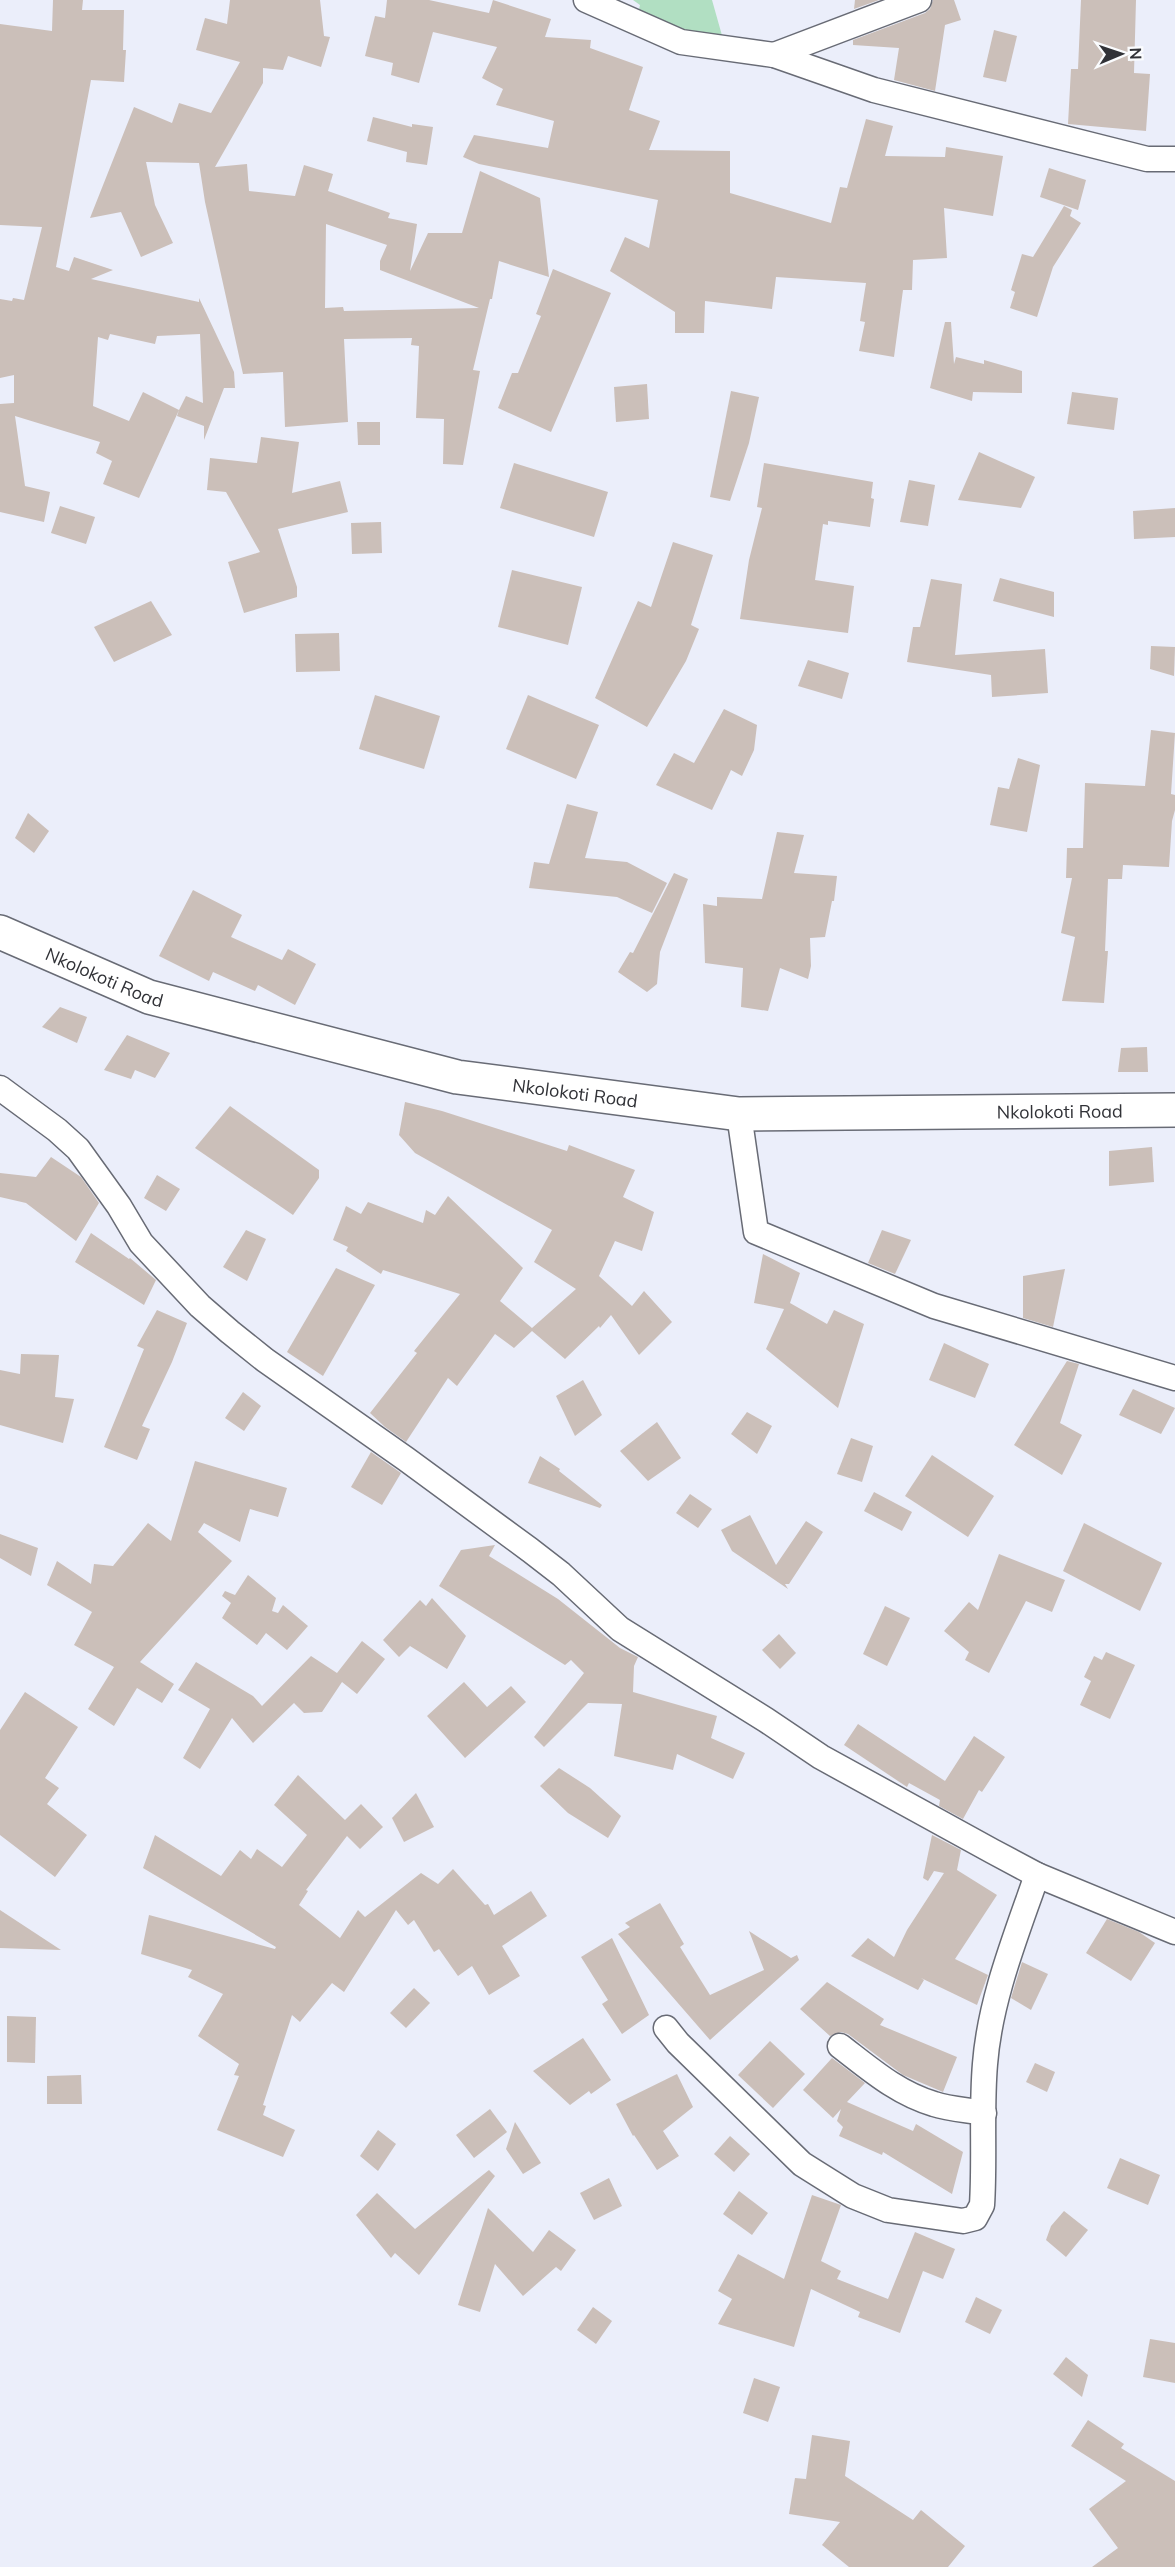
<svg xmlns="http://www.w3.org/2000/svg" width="1175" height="2567" viewBox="0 0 1175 2567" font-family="Mulish,sans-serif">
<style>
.green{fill:#b1dfc2}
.building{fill:#cbbfb9;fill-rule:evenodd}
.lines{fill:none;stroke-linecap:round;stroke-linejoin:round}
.minor-casing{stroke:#686b75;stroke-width:27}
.secondary-casing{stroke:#686b75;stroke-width:36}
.minor{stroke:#fff;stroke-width:24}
.secondary{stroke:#fff;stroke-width:33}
.labels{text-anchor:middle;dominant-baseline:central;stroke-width:4.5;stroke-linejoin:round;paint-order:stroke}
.street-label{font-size:18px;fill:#313237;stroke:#fbfcfe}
</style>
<rect width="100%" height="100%" fill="#ebeefa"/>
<path class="green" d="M 633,0 L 712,0 L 723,39 L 636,23 L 640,5 Z"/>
<g class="building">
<path d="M 53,0 L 83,0 L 82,10 L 124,10 L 123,50 L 126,50 L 124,82 L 91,80 L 56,267 L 69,271 L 74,257 L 113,270 L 91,279 L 199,302 L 199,298 L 234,372 L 235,388 L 224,388 L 204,440 L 204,426 L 177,416 L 179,410 L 139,498 L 103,484 L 112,461 L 96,453 L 100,442 L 15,416 L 25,486 L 50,492 L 44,522 L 0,512 L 0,404 L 14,403 L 14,409 L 14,375 L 0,378 L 0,299 L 12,301 L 13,298 L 24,300 L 42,227 L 0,225 L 0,24 L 52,31 ZM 110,334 L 155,344 L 157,336 L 200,334 L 203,403 L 186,396 L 179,410 L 143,392 L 129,421 L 93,406 L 98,337 L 108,340 Z"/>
<path d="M 230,0 L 320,0 L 324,36 L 330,37 L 321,67 L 288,56 L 283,70 L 263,68 L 263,83 L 215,167 L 247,164 L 249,191 L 295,196 L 304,165 L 333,174 L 328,191 L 390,213 L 388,218 L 417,224 L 410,271 L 428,233 L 462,233 L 480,171 L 540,198 L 549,277 L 499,261 L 492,299 L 490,299 L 473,370 L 480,371 L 463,465 L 443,464 L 444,419 L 416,418 L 419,346 L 411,345 L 412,338 L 344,339 L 348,422 L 285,427 L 283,372 L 243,374 L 205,202 L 199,163 L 146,162 L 155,205 L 173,243 L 141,257 L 121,212 L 90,218 L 134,107 L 172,123 L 179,103 L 211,113 L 240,62 L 196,50 L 205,18 L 227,24 ZM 326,224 L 387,245 L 380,261 L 380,270 L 479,308 L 344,311 L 343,307 L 325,308 Z"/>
<path d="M 387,0 L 429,0 L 489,13 L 493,0 L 551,19 L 545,37 L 591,40 L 590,48 L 643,67 L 629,110 L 660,121 L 649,150 L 730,151 L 730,193 L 831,223 L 840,187 L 847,188 L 866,119 L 893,126 L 885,156 L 945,157 L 946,147 L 1003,156 L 993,216 L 944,208 L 947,258 L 913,260 L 912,290 L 903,290 L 894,357 L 859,351 L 865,322 L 860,321 L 866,283 L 776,277 L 772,309 L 705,301 L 704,333 L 675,333 L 675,312 L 610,271 L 625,237 L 649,248 L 658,200 L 479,164 L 463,157 L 474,135 L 548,148 L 554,121 L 496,105 L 503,89 L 482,78 L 497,47 L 433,32 L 419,83 L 391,75 L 393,63 L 365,56 L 375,16 L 385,18 Z"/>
<path d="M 855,0 L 879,0 L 854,9 Z"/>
<path d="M 933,0 L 954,0 L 961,20 L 945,25 L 935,91 L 894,80 L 899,48 L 853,45 L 853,40 L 925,13 L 930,9 Z"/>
<path d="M 1081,0 L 1136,0 L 1134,73 L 1150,74 L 1146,131 L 1068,124 L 1071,69 L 1078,69 Z"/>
<path d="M 994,30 L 1017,36 L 1006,82 L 983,77 Z"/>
<path d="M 373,117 L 412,127 L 412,124 L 433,127 L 427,165 L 406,162 L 407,152 L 367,141 Z"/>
<path d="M 1049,168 L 1086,180 L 1078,210 L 1040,197 Z"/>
<path d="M 1064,206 L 1072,210 L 1070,216 L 1081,223 L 1053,267 L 1037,317 L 1010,308 L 1015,292 L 1011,290 L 1022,254 L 1033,257 Z"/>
<path d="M 553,269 L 611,293 L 551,432 L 498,408 L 512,373 L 518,373 L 541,316 L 536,314 Z"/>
<path d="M 945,322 L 951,322 L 954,364 L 956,357 L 984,364 L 984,360 L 1022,371 L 1022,393 L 973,392 L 972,401 L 930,388 Z"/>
<path d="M 647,384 L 649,419 L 616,422 L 614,387 Z"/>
<path d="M 731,391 L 759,397 L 749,443 L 730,501 L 710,497 Z"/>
<path d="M 1072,392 L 1118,398 L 1114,430 L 1067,424 Z"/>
<path d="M 357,422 L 380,422 L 380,445 L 358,445 Z"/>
<path d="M 261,437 L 299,442 L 292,493 L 340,481 L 348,512 L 278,529 L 297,587 L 297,597 L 244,613 L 228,562 L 260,552 L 226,492 L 207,490 L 210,458 L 257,463 Z"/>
<path d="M 979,452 L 1035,477 L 1021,508 L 958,500 Z"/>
<path d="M 514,463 L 608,492 L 594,537 L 500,508 Z"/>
<path d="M 764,463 L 873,482 L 871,498 L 874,499 L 870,527 L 828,521 L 828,525 L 823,524 L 815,580 L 854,586 L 848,633 L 740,619 L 749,560 L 762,508 L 757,507 Z"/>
<path d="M 909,480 L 935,485 L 928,526 L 900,522 Z"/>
<path d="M 60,506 L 95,517 L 86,544 L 51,533 Z"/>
<path d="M 1175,508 L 1175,537 L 1134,539 L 1133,511 Z"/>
<path d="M 381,522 L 382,553 L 352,554 L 351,523 Z"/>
<path d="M 673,542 L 713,555 L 691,625 L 699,629 L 686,661 L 647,727 L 595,698 L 638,601 L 651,607 Z"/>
<path d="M 512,570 L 582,587 L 568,645 L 498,627 Z"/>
<path d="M 1000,578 L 1054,592 L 1054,617 L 993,601 Z"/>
<path d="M 931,579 L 962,584 L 955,655 L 1045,649 L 1048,693 L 992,697 L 991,675 L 907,662 L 913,627 L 920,627 Z"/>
<path d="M 151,601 L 172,635 L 114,662 L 94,627 Z"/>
<path d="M 339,633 L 340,671 L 296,672 L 295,634 Z"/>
<path d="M 1151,646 L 1175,647 L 1174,676 L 1150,669 Z"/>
<path d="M 808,660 L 849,673 L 842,699 L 798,686 Z"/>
<path d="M 375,695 L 440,716 L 424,769 L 359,749 Z"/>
<path d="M 528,695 L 599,725 L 576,779 L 506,749 Z"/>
<path d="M 724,709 L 757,725 L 754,750 L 742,776 L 731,770 L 712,810 L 656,785 L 674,753 L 694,763 Z"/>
<path d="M 1151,730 L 1175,733 L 1171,794 L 1175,795 L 1175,810 L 1172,821 L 1169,867 L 1123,865 L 1122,879 L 1108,879 L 1105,951 L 1108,951 L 1104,1003 L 1062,1001 L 1075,937 L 1061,933 L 1072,878 L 1066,878 L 1067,848 L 1083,848 L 1085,783 L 1145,786 Z"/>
<path d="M 1018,758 L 1040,765 L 1027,832 L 990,825 L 998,787 L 1009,789 Z"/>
<path d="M 567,804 L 598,812 L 585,858 L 627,862 L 667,883 L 652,913 L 617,897 L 529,888 L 534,862 L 549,864 Z"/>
<path d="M 28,813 L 49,831 L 34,853 L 15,838 Z"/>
<path d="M 777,832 L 804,835 L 794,873 L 837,876 L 834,901 L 832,901 L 825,937 L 810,938 L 811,966 L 808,979 L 780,968 L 768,1011 L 741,1007 L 743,968 L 705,963 L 703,904 L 717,906 L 717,897 L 762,899 Z"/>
<path d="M 674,873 L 688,879 L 660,952 L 657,984 L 647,992 L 618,972 L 630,952 L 633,953 Z"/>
<path d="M 193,890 L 242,915 L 231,937 L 282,960 L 288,949 L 316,964 L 295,1005 L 258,985 L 255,991 L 213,972 L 209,981 L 159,956 Z"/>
<path d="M 60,1007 L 87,1017 L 77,1043 L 42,1027 Z"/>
<path d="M 127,1035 L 170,1053 L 155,1078 L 135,1070 L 131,1079 L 104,1070 Z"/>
<path d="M 1147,1047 L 1148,1072 L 1118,1072 L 1121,1048 Z"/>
<path d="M 405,1102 L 442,1111 L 567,1151 L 569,1145 L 635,1170 L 623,1197 L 654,1212 L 642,1251 L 615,1241 L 599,1276 L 632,1306 L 644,1291 L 672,1322 L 639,1355 L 611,1315 L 600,1328 L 599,1326 L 565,1359 L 532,1331 L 514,1348 L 495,1334 L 457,1386 L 448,1378 L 406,1442 L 385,1427 L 370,1413 L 417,1353 L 414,1351 L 460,1294 L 383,1270 L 381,1274 L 346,1251 L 348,1247 L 333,1240 L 346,1206 L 361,1214 L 368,1202 L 423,1223 L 426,1210 L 435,1215 L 448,1196 L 523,1268 L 500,1301 L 532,1328 L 576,1289 L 534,1262 L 552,1230 L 415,1153 L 399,1135 Z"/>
<path d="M 230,1106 L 319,1170 L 319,1178 L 293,1215 L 195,1148 Z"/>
<path d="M 1152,1147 L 1154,1182 L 1109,1186 L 1109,1151 Z"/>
<path d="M 51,1157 L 81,1177 L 99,1203 L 76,1241 L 26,1203 L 0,1197 L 0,1173 L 36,1177 Z"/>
<path d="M 157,1175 L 180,1189 L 166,1211 L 144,1198 Z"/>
<path d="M 246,1230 L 266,1239 L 247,1281 L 223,1267 Z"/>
<path d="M 882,1230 L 911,1240 L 895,1274 L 868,1263 Z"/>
<path d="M 91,1233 L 129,1259 L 130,1258 L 156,1280 L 144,1305 L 75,1262 Z"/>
<path d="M 763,1254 L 800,1273 L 790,1303 L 827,1324 L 834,1310 L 864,1324 L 838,1408 L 766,1349 L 784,1309 L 754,1303 Z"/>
<path d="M 336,1268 L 375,1285 L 323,1376 L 287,1352 Z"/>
<path d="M 1065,1269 L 1053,1327 L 1023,1318 L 1023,1276 Z"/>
<path d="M 157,1310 L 187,1323 L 172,1362 L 142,1426 L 150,1429 L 137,1460 L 104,1447 L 144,1349 L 137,1346 Z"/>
<path d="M 944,1343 L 989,1364 L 975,1398 L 929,1380 Z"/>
<path d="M 21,1354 L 59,1355 L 55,1397 L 74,1399 L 63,1443 L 0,1425 L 0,1370 L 20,1374 Z"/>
<path d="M 1067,1361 L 1079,1364 L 1060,1423 L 1082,1435 L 1062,1475 L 1014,1445 Z"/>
<path d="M 583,1380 L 602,1415 L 575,1436 L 556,1396 Z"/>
<path d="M 1133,1389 L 1175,1408 L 1161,1434 L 1119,1415 Z"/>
<path d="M 243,1392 L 261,1406 L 244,1431 L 225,1418 Z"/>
<path d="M 747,1412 L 772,1426 L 757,1454 L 731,1434 Z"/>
<path d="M 657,1422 L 681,1458 L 648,1481 L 620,1451 Z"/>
<path d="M 851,1438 L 873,1446 L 862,1482 L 837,1474 Z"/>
<path d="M 371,1452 L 401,1473 L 382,1505 L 351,1487 Z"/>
<path d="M 932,1455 L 994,1496 L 968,1537 L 905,1496 Z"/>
<path d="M 540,1456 L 560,1469 L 559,1471 L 602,1505 L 600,1508 L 528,1483 Z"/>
<path d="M 195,1461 L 287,1488 L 278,1517 L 250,1509 L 240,1542 L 204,1523 L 198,1532 L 232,1561 L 140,1662 L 174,1684 L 162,1703 L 137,1688 L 114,1726 L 88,1709 L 114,1667 L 74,1645 L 92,1612 L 47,1585 L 57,1561 L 91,1584 L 94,1564 L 113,1566 L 148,1523 L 171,1541 Z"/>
<path d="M 874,1492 L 912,1512 L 902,1531 L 864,1511 Z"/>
<path d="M 690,1494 L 712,1509 L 698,1528 L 676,1513 Z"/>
<path d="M 750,1515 L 776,1565 L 806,1521 L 823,1532 L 789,1584 L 785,1584 L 788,1589 L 732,1551 L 721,1530 Z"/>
<path d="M 1084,1523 L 1162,1563 L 1140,1611 L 1063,1571 Z"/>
<path d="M 0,1534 L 38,1548 L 31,1576 L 0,1558 Z"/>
<path d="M 495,1545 L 489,1556 L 558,1599 L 620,1648 L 638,1657 L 634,1666 L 633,1692 L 717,1716 L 711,1738 L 745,1753 L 733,1779 L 677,1754 L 673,1770 L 614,1756 L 622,1704 L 588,1703 L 544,1747 L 534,1737 L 584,1673 L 571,1660 L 565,1665 L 439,1586 L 461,1550 Z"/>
<path d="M 999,1554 L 1065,1580 L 1052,1612 L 1026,1601 L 989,1673 L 965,1660 L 969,1652 L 944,1631 L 969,1602 L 978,1610 Z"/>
<path d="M 248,1575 L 276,1598 L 272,1611 L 278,1613 L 283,1605 L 308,1626 L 287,1650 L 266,1633 L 257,1645 L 222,1618 L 231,1603 L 222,1596 L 225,1591 L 235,1595 Z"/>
<path d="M 432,1598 L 466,1636 L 447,1669 L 410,1646 L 399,1657 L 383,1640 L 420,1600 L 426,1606 Z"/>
<path d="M 885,1606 L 910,1618 L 887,1666 L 863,1654 Z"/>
<path d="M 779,1634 L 796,1653 L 780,1669 L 762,1650 Z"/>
<path d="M 362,1641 L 385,1659 L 357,1694 L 342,1682 L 322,1712 L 304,1713 L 294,1703 L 253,1743 L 232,1718 L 200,1769 L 183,1758 L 210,1709 L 178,1690 L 196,1662 L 253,1696 L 262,1706 L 311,1656 L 337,1673 Z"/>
<path d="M 1106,1652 L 1135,1665 L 1110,1719 L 1080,1705 L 1091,1681 L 1084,1677 L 1094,1656 L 1102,1660 Z"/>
<path d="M 464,1682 L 487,1707 L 511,1686 L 526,1702 L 465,1758 L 427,1716 Z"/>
<path d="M 25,1692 L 78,1727 L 45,1778 L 59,1788 L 47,1804 L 87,1835 L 55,1877 L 0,1835 L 0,1730 Z"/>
<path d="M 858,1724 L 945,1781 L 974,1736 L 1005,1757 L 982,1792 L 979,1790 L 963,1819 L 939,1806 L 940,1800 L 909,1783 L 907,1787 L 844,1745 Z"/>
<path d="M 559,1768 L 590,1788 L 621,1816 L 608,1838 L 568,1813 L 540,1786 Z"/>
<path d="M 298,1775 L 345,1820 L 361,1804 L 383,1827 L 360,1849 L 347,1836 L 306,1890 L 308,1891 L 299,1905 L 340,1938 L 358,1910 L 365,1917 L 421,1873 L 438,1884 L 453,1869 L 485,1905 L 488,1904 L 494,1915 L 531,1891 L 547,1916 L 502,1946 L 520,1976 L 489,1995 L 472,1966 L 458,1976 L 439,1949 L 434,1952 L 414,1920 L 408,1925 L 396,1910 L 344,1992 L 332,1983 L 300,2022 L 292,2015 L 263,2105 L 266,2106 L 263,2115 L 295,2130 L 283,2157 L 217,2130 L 239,2076 L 234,2075 L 239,2064 L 198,2036 L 223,1994 L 188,1977 L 192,1970 L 141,1954 L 149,1915 L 275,1949 L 276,1947 L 143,1868 L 155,1835 L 221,1876 L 240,1850 L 251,1859 L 257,1849 L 282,1867 L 307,1835 L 274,1805 Z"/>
<path d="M 416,1793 L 434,1827 L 404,1842 L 392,1818 Z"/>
<path d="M 932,1835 L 961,1850 L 957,1870 L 997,1895 L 955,1959 L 988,1975 L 977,2005 L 921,1978 L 924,1980 L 918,1990 L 851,1956 L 868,1938 L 894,1957 L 907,1930 L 944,1873 L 934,1871 L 928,1881 L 923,1878 Z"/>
<path d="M 660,1903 L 684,1944 L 680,1947 L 710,1995 L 764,1970 L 749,1931 L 791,1958 L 797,1955 L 799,1960 L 710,2040 L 618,1934 L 630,1927 L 625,1923 Z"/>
<path d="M 0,1910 L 61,1950 L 0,1948 Z"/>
<path d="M 1107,1919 L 1139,1932 L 1155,1943 L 1131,1981 L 1086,1953 Z"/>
<path d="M 612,1938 L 649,2015 L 622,2034 L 602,2004 L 608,2000 L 581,1957 Z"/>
<path d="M 1022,1962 L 1048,1974 L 1031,2010 L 1011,1998 Z"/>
<path d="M 827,1982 L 884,2019 L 880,2025 L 957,2057 L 943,2092 L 903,2075 L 848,2034 L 841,2032 L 830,2036 L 800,2009 Z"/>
<path d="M 414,1988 L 430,2003 L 406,2028 L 390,2013 Z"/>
<path d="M 7,2016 L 36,2017 L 35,2063 L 7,2062 Z"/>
<path d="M 583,2038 L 611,2080 L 591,2094 L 589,2091 L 570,2105 L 533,2071 Z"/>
<path d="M 770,2041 L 805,2074 L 773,2108 L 738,2075 Z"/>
<path d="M 832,2058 L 865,2083 L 847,2102 L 913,2131 L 916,2124 L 963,2152 L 952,2194 L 883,2152 L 882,2155 L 839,2136 L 843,2127 L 837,2121 L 841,2109 L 833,2118 L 803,2090 Z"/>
<path d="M 1035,2063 L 1055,2072 L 1047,2092 L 1026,2082 Z"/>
<path d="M 677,2074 L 693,2107 L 663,2131 L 679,2156 L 657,2170 L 634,2135 L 633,2136 L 616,2104 Z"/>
<path d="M 81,2075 L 82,2104 L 47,2104 L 47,2076 Z"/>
<path d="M 490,2109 L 507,2132 L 474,2158 L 456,2135 Z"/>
<path d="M 515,2122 L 541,2163 L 523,2174 L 506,2149 Z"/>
<path d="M 378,2130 L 396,2144 L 378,2171 L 360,2156 Z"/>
<path d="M 730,2136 L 750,2154 L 734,2172 L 714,2154 Z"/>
<path d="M 1120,2158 L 1160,2175 L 1148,2205 L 1107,2188 Z"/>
<path d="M 489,2170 L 495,2176 L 419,2275 L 395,2253 L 391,2258 L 356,2215 L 377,2193 L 415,2229 Z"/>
<path d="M 609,2178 L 622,2206 L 594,2220 L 580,2193 Z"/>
<path d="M 739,2191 L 768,2213 L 752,2235 L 723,2214 Z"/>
<path d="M 812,2195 L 841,2205 L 821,2261 L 841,2271 L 837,2279 L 888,2299 L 915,2232 L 955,2249 L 943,2279 L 923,2271 L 900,2333 L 858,2317 L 860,2312 L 811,2289 L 794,2347 L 718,2324 L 732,2299 L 718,2291 L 738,2254 L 784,2279 Z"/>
<path d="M 488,2208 L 533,2252 L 549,2230 L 576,2250 L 561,2271 L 556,2267 L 523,2296 L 495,2264 L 480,2312 L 458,2305 Z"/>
<path d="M 1064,2211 L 1088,2230 L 1066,2257 L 1046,2240 L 1051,2226 Z"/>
<path d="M 976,2297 L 1002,2310 L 990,2334 L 965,2322 Z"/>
<path d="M 593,2307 L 612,2321 L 596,2344 L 577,2330 Z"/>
<path d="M 1150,2339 L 1175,2343 L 1175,2383 L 1143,2377 Z"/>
<path d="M 1066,2357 L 1088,2375 L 1082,2397 L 1053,2374 Z"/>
<path d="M 754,2378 L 780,2387 L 768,2422 L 743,2413 Z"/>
<path d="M 1088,2420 L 1124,2444 L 1121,2448 L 1175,2481 L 1175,2567 L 1092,2567 L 1118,2548 L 1089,2509 L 1126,2481 L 1071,2446 Z"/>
<path d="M 812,2435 L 850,2441 L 845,2476 L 913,2520 L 921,2510 L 965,2546 L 948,2567 L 849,2567 L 822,2545 L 840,2522 L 789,2514 L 795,2478 L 806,2479 Z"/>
</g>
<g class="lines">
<defs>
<g id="minor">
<path d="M 586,0 L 681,42 L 774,55 L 874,90 L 1147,159 L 1175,159"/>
<path d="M 774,55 L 919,0"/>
<path d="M 0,1088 L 57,1130 L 78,1149 L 119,1206 L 141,1243 L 200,1306 L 230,1332 L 265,1360 L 406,1459 L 530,1550 L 561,1574 L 620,1629 L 766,1720 L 821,1757 L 992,1851 L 1037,1875 L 1175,1932"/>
<path d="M 739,1114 L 756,1232 L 934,1306 L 1175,1378"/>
<path d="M 666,2028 L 678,2043 L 802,2164 L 853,2196 L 888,2210 L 963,2221 L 975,2218 L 982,2205 C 985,2158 981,2111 985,2064 C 990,1999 1016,1936 1037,1875"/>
<path d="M 840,2046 C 870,2069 897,2093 934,2104 C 949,2109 968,2110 984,2113"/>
</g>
<g id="secondary">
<path id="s1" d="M 0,932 L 149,997 L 457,1077 L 739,1114 L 1175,1110"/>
</g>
</defs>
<use href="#minor" class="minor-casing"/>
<use href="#secondary" class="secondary-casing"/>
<use href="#minor" class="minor"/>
<use href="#secondary" class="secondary"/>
</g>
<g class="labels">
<g class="street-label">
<text stroke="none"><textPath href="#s1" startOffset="114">Nkolokoti Road</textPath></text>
<text stroke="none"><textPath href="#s1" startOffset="600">Nkolokoti Road</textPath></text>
<text stroke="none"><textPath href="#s1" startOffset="1086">Nkolokoti Road</textPath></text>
</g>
</g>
<g transform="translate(1121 54) rotate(88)" stroke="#fbfcfe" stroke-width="4.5" paint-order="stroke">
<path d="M0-4.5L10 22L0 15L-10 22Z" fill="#313237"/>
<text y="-9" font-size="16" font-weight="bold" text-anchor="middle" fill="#313237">N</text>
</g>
</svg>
